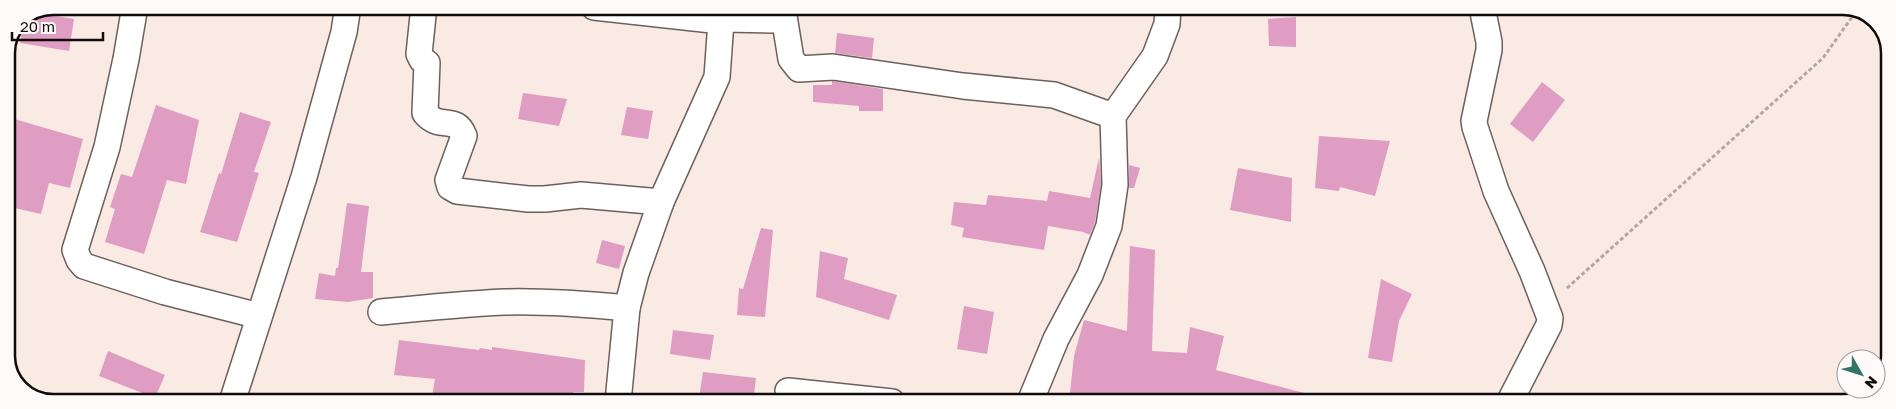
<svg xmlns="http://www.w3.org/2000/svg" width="1896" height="409" viewBox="0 0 1896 409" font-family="'Golos Text',sans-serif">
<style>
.building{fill:#df9dc3}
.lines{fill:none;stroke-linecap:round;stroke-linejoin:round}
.minor-casing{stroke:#6d605b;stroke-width:28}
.path{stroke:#b3a7a2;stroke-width:3;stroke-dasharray:4 2.5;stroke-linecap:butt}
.minor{stroke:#fff;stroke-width:25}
.rim{fill:none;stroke:#100b09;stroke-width:2.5}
</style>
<rect width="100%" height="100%" fill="#faeae4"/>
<g class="building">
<path d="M 36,13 L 74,19 L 69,51 L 20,43 L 24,18 Z"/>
<path d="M 1296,17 L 1296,47 L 1269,46 L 1268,19 Z"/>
<path d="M 837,33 L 874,38 L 872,58 L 835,53 Z"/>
<path d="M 832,81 L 883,89 L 883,111 L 859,111 L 859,106 L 813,102 L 813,85 L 832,85 Z"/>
<path d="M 1542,82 L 1565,100 L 1533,142 L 1510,124 Z"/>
<path d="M 523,93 L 567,99 L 559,126 L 518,119 Z"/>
<path d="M 156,105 L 199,120 L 186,184 L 167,180 L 144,254 L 105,242 L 115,209 L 110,207 L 121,174 L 132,177 Z"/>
<path d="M 627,107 L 653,111 L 648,139 L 621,135 Z"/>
<path d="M 240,112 L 271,122 L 254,172 L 259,173 L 237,242 L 200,232 L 219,173 L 221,174 Z"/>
<path d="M 11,118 L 83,139 L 70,188 L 49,183 L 41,214 L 6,206 L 6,133 Z"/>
<path d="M 1319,136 L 1390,141 L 1375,196 L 1340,187 L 1339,191 L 1315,188 Z"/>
<path d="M 1099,158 L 1101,184 L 1095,222 L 1090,235 L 1083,232 L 1048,226 L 1044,250 L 962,237 L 964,228 L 951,225 L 954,202 L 986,205 L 988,195 L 1047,201 L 1049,191 L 1090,198 Z"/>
<path d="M 1129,165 L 1140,168 L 1134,188 L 1129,188 Z"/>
<path d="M 1238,168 L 1292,178 L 1291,222 L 1230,210 Z"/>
<path d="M 347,203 L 369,206 L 361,272 L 373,272 L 373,298 L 348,302 L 315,299 L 319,273 L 335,276 L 336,268 L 338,268 Z"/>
<path d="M 761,228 L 773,230 L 765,317 L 737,315 L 739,288 L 743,289 Z"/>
<path d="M 602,240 L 625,246 L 619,269 L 596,263 Z"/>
<path d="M 1130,246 L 1155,250 L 1152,351 L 1187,353 L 1190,327 L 1224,336 L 1216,370 L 1308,394 L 1307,402 L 1069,402 L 1074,356 L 1084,320 L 1127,331 Z"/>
<path d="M 820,251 L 848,258 L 844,279 L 897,295 L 889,320 L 816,297 Z"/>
<path d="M 1381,279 L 1412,294 L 1399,321 L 1392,362 L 1368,358 Z"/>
<path d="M 964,306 L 994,312 L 987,354 L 957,349 Z"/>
<path d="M 673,330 L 714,335 L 710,360 L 670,354 Z"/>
<path d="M 399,340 L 479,350 L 480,348 L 492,350 L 492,347 L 585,360 L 584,392 L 573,392 L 572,402 L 431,402 L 435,379 L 394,375 Z"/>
<path d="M 108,351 L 165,375 L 155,398 L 99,376 Z"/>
<path d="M 703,372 L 756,378 L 753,402 L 726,402 L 726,401 L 699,398 Z"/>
</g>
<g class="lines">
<defs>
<g id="minor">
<path d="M 135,6 L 126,59 L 107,147 L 75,250 L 79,260 L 84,266 L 165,292 L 259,316"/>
<path d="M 424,6 L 419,54 L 422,60 L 427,63 L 425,113 C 440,131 456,114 464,136 L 448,180 L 450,187 L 457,191 L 528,199 L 545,199 L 581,195 L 661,202"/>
<path d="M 594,7 L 721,21"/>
<path d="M 1482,7 L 1489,42 L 1489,50 L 1474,121 L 1475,127 L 1496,191 L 1532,271 L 1550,318 L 1549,325 L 1509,403"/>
<path d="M 783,10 L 791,59 L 799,69 L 833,67 L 963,86 L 1054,95 L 1113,116"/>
<path d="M 381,312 C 422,308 463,304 504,302 C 545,301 586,304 627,308"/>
<path d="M 788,391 L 892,402"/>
<path d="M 232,402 L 304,177 L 344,32 L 348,6"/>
<path d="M 618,402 L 627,308 L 636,273 L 661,202 L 717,77 L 721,21 L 724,19 L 772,20 L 784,7"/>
<path d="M 1030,402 L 1056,339 L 1090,275 L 1109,226 L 1115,185 L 1113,116 L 1155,56 L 1167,24 L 1168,7"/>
</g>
</defs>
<use href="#minor" class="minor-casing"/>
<path class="path" d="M 1567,288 L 1823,58 L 1857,10"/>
<use href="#minor" class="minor"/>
</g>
<path d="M0 0H1896V409H0ZM53 15H1843A38 38 0 0 1 1881 53V356A38 38 0 0 1 1843 394H53A38 38 0 0 1 15 356V53A38 38 0 0 1 53 15Z" fill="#fdfaf9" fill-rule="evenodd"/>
<path class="rim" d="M53 15H1843A38 38 0 0 1 1881 53V356A38 38 0 0 1 1843 394H53A38 38 0 0 1 15 356V53A38 38 0 0 1 53 15Z"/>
<g transform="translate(1861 374) rotate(129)"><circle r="24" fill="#fdfaf9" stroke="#9e9a99"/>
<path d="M0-4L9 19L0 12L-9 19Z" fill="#327465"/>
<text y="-8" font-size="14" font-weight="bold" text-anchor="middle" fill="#100b09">N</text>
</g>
<path d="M12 32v8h91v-8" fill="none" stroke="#100b09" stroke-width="2.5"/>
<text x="20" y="32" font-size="15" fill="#100b09" stroke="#fdfaf9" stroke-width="4" paint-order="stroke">20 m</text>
</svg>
